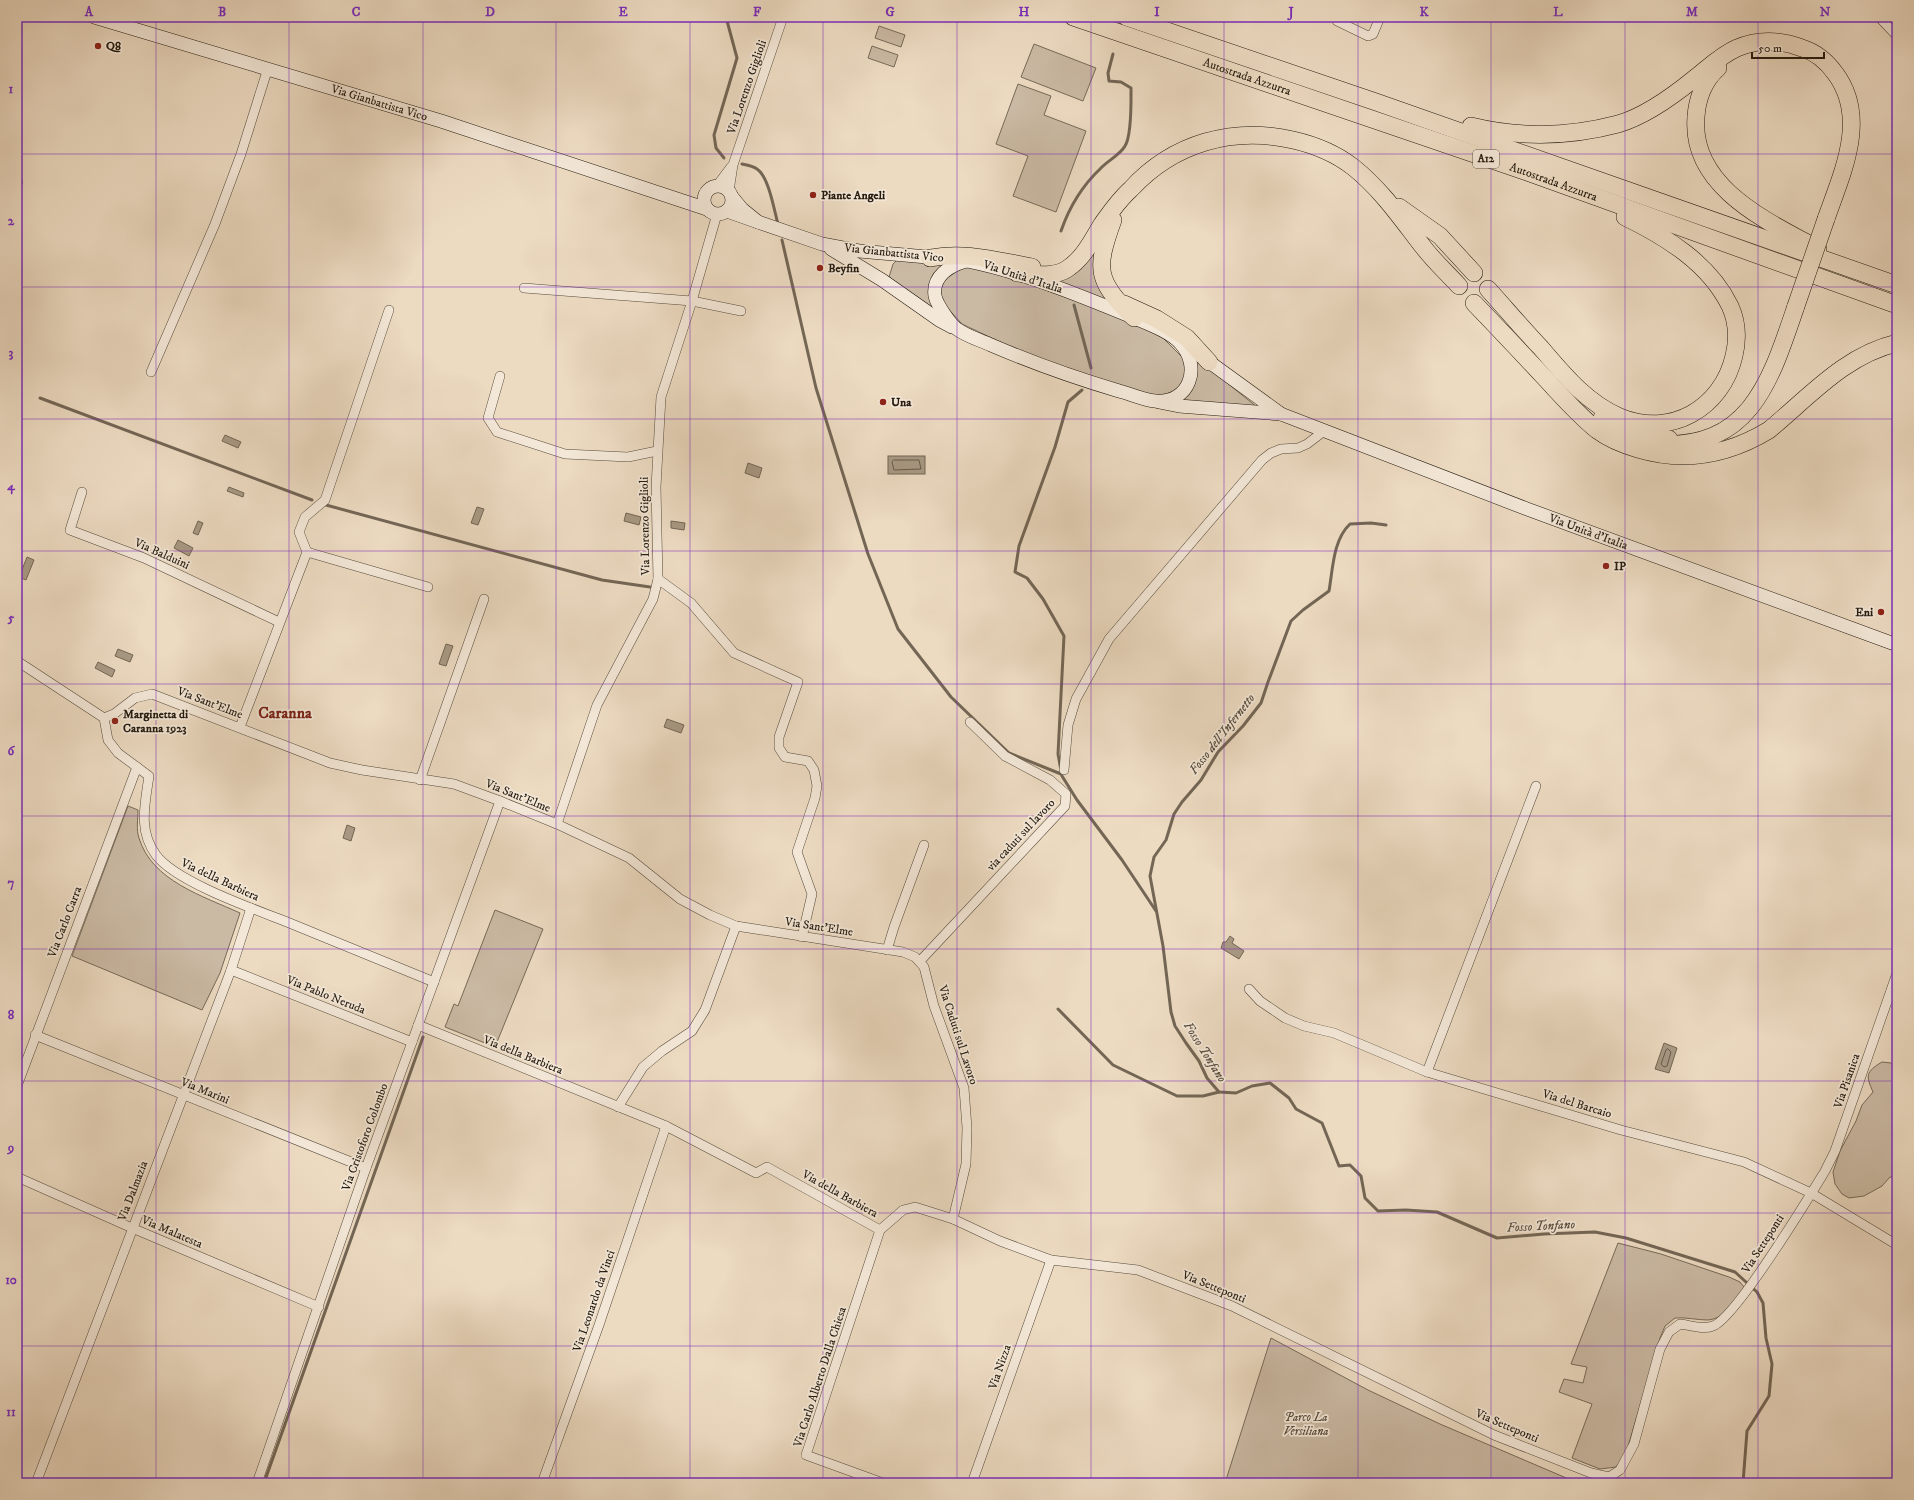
<svg xmlns="http://www.w3.org/2000/svg" width="1914" height="1500" viewBox="0 0 1914 1500" font-family="'IM FELL DW Pica',serif">
<style>
.green{fill:#cab9a3;stroke:#766a58}
.water{fill:#a89984;stroke:#736655}
.lines{fill:none;stroke-linecap:round;stroke-linejoin:round}
.shore{stroke:#665a49;stroke-width:1}
.stream{stroke:#736655;stroke-width:3}
.minor-casing{stroke:#554a3b;stroke-width:10}
.secondary-casing{stroke:#231a0e;stroke-width:14}
.motorway-casing{stroke:#231a0e;stroke-width:18}
.minor{stroke:#f3e7d7;stroke-width:9}
.secondary{stroke:#f3e7d7;stroke-width:13}
.motorway{stroke:#ecdac1;stroke-width:17}
.motorway-bridge-casing{stroke:#231a0e;stroke-width:18;stroke-linecap:butt}
.motorway-bridge{stroke:#ecdac1;stroke-width:17}
.grid{fill:none;stroke:#7b2cbf;stroke-width:1;stroke-opacity:0.55}
.poi-dot{fill:#8f2418;stroke:#f3e7d7;stroke-width:1.5}
.labels{text-anchor:middle;dominant-baseline:central;stroke-width:3.5;stroke-linejoin:round;paint-order:stroke}
.shield{fill:#f3e7d7;stroke:#61584a;stroke-width:1}
.shield-label{font-size:11px;font-weight:bold;fill:#231a0e}
.poi-label{font-size:12px;font-weight:bold;fill:#231a0e;stroke:#f3e7d7;text-anchor:start}
.street-label{font-size:12px;fill:#231a0e;stroke:#f3e7d7}
.park-label{font-size:12px;font-style:italic;fill:#554a3b;stroke:#f3e7d7}
.water-label{font-size:13px;font-style:italic;fill:#584d3d;stroke:#f3e7d7}
.district-label{font-size:16px;font-weight:bold;fill:#7a1f14;stroke:#f3e7d7}
.neatline{fill:none;stroke:#7b2cbf;stroke-width:1.5}
.grid-label{font-size:13px;text-anchor:middle;font-weight:bold;fill:#7b2cbf}
</style>
<rect width="100%" height="100%" fill="#ecdac1"/>
<filter id="stains"><feTurbulence type="fractalNoise" baseFrequency=".005" numOctaves="4"/><feColorMatrix values="0 0 0 0 .2 0 0 0 0 .09 0 0 0 0 .02 0 0 0 .5 -.17"/></filter>
<radialGradient id="worn" r=".72"><stop offset=".6" stop-color="#630" stop-opacity="0"/><stop offset="1" stop-color="#630" stop-opacity=".3"/></radialGradient>
<g class="green">
<path d="M 879,26 L 905,35 L 901,47 L 875,38 Z"/>
<path d="M 1034,44 L 1096,68 L 1083,101 L 1021,77 Z"/>
<path d="M 872,46 L 898,55 L 894,67 L 868,58 Z"/>
<path d="M 1018,84 L 1051,96 L 1044,115 L 1086,131 L 1056,212 L 1013,196 L 1028,156 L 996,144 Z"/>
<path d="M 1097,242 L 1107,301 L 1057,285 L 1059,275 Z"/>
<path d="M 897,260 L 957,261 L 941,272 L 939,312 L 889,277 L 893,264 Z"/>
<path d="M 966,266 L 999,273 L 1123,318 L 1163,338 L 1183,358 L 1185,366 L 1184,385 L 1170,394 L 1152,395 L 1094,379 L 1015,349 L 962,324 L 942,302 L 940,286 L 943,280 Z"/>
<path d="M 1196,358 L 1257,407 L 1179,401 Z"/>
<path d="M 128,806 L 138,810 C 138,818 136,830 139,838 C 152,881 203,896 240,913 L 220,973 L 202,1010 L 72,956 Z"/>
<path d="M 495,910 L 543,929 L 495,1047 L 445,1027 L 454,1004 L 458,1006 Z"/>
<path d="M 1882,1062 L 1891,1063 L 1897,1067 L 1897,1176 L 1890,1177 L 1882,1186 L 1864,1196 L 1849,1198 L 1842,1194 L 1835,1184 L 1833,1172 L 1840,1151 L 1856,1121 L 1862,1105 L 1873,1092 C 1866,1076 1865,1072 1882,1062 Z"/>
<path d="M 1618,1243 L 1661,1254 L 1729,1277 L 1740,1282 L 1744,1287 C 1738,1300 1723,1320 1707,1320 C 1697,1320 1686,1317 1675,1318 L 1665,1326 L 1660,1338 L 1626,1453 L 1616,1467 L 1600,1469 L 1572,1458 L 1592,1404 L 1559,1392 L 1564,1379 L 1583,1383 L 1587,1367 L 1571,1364 Z"/>
<path d="M 1271,1338 L 1368,1390 L 1440,1424 L 1578,1483 L 1225,1483 Z"/>
</g>
<g class="water">
<path d="M 225,435 L 241,442 L 238,448 L 222,441 Z"/>
<rect x="888" y="456" width="37" height="18"/>
<path d="M 748,463 L 762,468 L 759,478 L 745,473 Z"/>
<path d="M 229,487 L 244,493 L 243,497 L 227,491 Z"/>
<path d="M 477,507 L 484,509 L 478,525 L 471,523 Z"/>
<path d="M 626,513 L 641,517 L 639,525 L 624,521 Z"/>
<path d="M 198,521 L 203,523 L 198,535 L 193,533 Z"/>
<path d="M 671,521 L 685,523 L 684,530 L 671,528 Z"/>
<path d="M 178,540 L 193,548 L 189,556 L 174,548 Z"/>
<path d="M 27,557 L 34,560 L 26,580 L 19,577 Z"/>
<path d="M 446,644 L 453,646 L 446,666 L 439,664 Z"/>
<path d="M 118,649 L 133,655 L 130,662 L 115,656 Z"/>
<path d="M 98,662 L 115,670 L 112,677 L 95,668 Z"/>
<path d="M 667,719 L 684,725 L 681,733 L 664,727 Z"/>
<path d="M 347,825 L 355,828 L 351,841 L 343,838 Z"/>
<path d="M 1230,936 L 1234,939 L 1232,943 L 1244,951 L 1239,959 L 1221,948 L 1223,942 L 1226,942 Z"/>
<path d="M 1664,1043 L 1677,1048 L 1669,1073 L 1655,1069 Z"/>
</g>
<g class="lines">
<g class="shore">
<path d="M 894,460 L 919,460 L 921,469 L 894,470 L 892,462 Z"/>
<path d="M 1668,1049 L 1671,1052 L 1667,1066 L 1664,1067 L 1661,1064 L 1666,1050 Z"/>
</g>
<g class="stream">
<path d="M 724,158 L 716,148 L 714,135 L 737,58 L 726,17"/>
<path d="M 742,164 C 747,165 753,166 757,169 C 769,177 774,210 778,224"/>
<path d="M 1061,231 C 1069,208 1082,186 1100,169 C 1107,161 1120,155 1125,146 C 1132,135 1131,101 1131,88 L 1121,82 L 1109,81 L 1108,73 L 1113,54"/>
<path d="M 782,240 L 816,388 L 868,554 L 898,629 L 951,697 L 1009,753 L 1061,774"/>
<path d="M 1074,305 L 1091,368"/>
<path d="M 1082,390 L 1068,402 L 1055,447 L 1019,546 L 1015,572 L 1027,578 L 1043,599 L 1064,636 L 1058,754 L 1062,776 L 1077,800 L 1122,860 L 1156,911"/>
<path d="M 40,398 L 312,500"/>
<path d="M 326,505 L 602,580 L 650,587"/>
<path d="M 1386,525 L 1371,523 L 1350,524 C 1333,540 1333,568 1329,591 L 1303,610 L 1291,621 L 1268,682 L 1261,703 L 1243,726 L 1218,752 L 1201,780 L 1182,802 L 1174,814 L 1166,840 L 1154,857 L 1150,876 L 1163,946 L 1171,1012 L 1175,1026 L 1186,1043 L 1199,1061 L 1207,1078 L 1219,1092 L 1236,1093 L 1252,1086 L 1270,1083 L 1289,1098 L 1296,1109 L 1322,1123 L 1339,1166 L 1350,1165 L 1361,1176 L 1365,1198 L 1378,1211 L 1406,1210 L 1437,1212 L 1497,1238 L 1544,1234 L 1595,1232 L 1626,1238 L 1735,1272 L 1757,1292 L 1763,1303 L 1766,1338 L 1772,1364 L 1769,1396 L 1747,1431 L 1743,1483"/>
<path d="M 1058,1009 L 1113,1065 L 1177,1096 L 1203,1096 L 1219,1092"/>
<path d="M 264,1483 L 423,1037"/>
</g>
<defs>
<g id="minor">
<path d="M 1879,17 L 1897,36"/>
<path d="M 1337,21 L 1368,36 L 1373,34 L 1380,17"/>
<path d="M 17,184 L 18,182"/>
<path d="M 716,187 L 731,167"/>
<path d="M 729,191 L 733,165 L 783,17"/>
<path d="M 524,288 L 692,301 L 741,311"/>
<path d="M 151,372 L 215,224 L 241,154 L 268,68"/>
<path d="M 500,376 L 488,418 L 497,432 L 565,454 L 628,457 L 657,451"/>
<path d="M 82,492 L 70,530 L 144,558 L 279,622"/>
<path d="M 307,552 L 428,587"/>
<path d="M 658,579 L 691,603 L 734,653 L 798,682 L 779,737 L 779,748 L 785,757 L 808,761 L 814,770 L 817,786 L 815,798 L 797,852 L 812,894 L 802,937"/>
<path d="M 17,661 L 104,718 L 108,740 L 118,753 L 149,776 C 145,804 138,831 156,855 C 176,882 254,909 287,922 C 336,942 385,962 434,982"/>
<path d="M 104,718 L 114,714 L 135,698 L 152,694 L 330,763 L 362,770 L 454,784 L 500,801 L 557,824 L 629,858 L 680,899 L 710,915 L 736,926 L 903,952 L 915,957 L 924,967 L 934,1006 L 964,1088 L 967,1128 L 966,1164 L 953,1219"/>
<path d="M 240,727 L 307,552 L 299,532 L 305,517 L 325,500 L 389,310"/>
<path d="M 1064,770 L 1068,725 L 1076,699 L 1109,639 L 1262,460 L 1271,453 L 1281,449 L 1298,448 L 1307,444 L 1324,431"/>
<path d="M 420,780 L 484,599"/>
<path d="M 557,824 L 597,705 L 653,599 L 658,579 L 656,487 L 661,397 L 692,301 L 717,214"/>
<path d="M 887,950 L 894,927 L 924,845"/>
<path d="M 920,961 L 1065,806 L 1066,794 L 1050,780 L 1005,756 L 970,722"/>
<path d="M 231,970 L 412,1042"/>
<path d="M 1249,989 L 1260,1001 L 1285,1018 L 1304,1026 L 1334,1033 L 1427,1072 L 1621,1130 L 1744,1162 L 1811,1193 L 1897,1245"/>
<path d="M 418,1025 L 666,1126 L 756,1173 L 767,1167 L 880,1230 L 903,1210 L 915,1207 L 953,1219 L 1000,1241 L 1051,1260 L 1138,1270 L 1232,1306 L 1494,1435 L 1591,1473 L 1609,1477 L 1620,1470 L 1634,1444 L 1660,1349 L 1669,1332 L 1680,1324 C 1690,1325 1703,1330 1713,1326 C 1735,1319 1809,1197 1825,1171 L 1835,1151 L 1897,973"/>
<path d="M 35,1035 L 366,1168"/>
<path d="M 1427,1072 L 1536,786"/>
<path d="M 17,1086 L 137,767"/>
<path d="M 618,1107 L 643,1067 L 662,1051 L 692,1031 L 705,1010 L 736,926"/>
<path d="M 17,1177 L 132,1228 L 319,1307"/>
<path d="M 880,1230 L 806,1455 L 883,1483"/>
<path d="M 36,1483 L 231,970 L 251,908"/>
<path d="M 257,1483 L 366,1168 L 500,801"/>
<path d="M 542,1483 L 599,1325 L 666,1126"/>
<path d="M 972,1483 L 1051,1260"/>
</g>
<g id="secondary">
<path id="s1" d="M 94,17 L 441,121 L 707,209"/>
<circle cx="718" cy="200" r="14"/>
<path d="M 727,211 L 758,222 L 742,209 L 732,197"/>
<path d="M 758,222 L 822,244 L 859,251 L 939,258"/>
<path d="M 831,249 L 882,280 L 939,320 L 952,327"/>
<path d="M 967,261 C 1026,273 1081,296 1137,319 C 1151,325 1170,332 1180,343 C 1202,366 1190,404 1155,401 C 1144,400 1131,394 1119,391 C 1075,378 1033,363 991,345 C 980,340 966,336 957,329 C 950,324 937,305 935,296 C 932,276 950,265 967,261 Z"/>
<path id="s2" d="M 1201,356 L 1281,414 L 1527,509 L 1897,645"/>
<path d="M 1159,402 L 1179,406 L 1281,414"/>
</g>
<g id="motorway">
<path id="s3" d="M 1073,17 L 1527,172 L 1897,305"/>
<path d="M 1126,17 L 1376,102 L 1897,285"/>
<path d="M 1718,68 C 1704,80 1697,99 1696,117 C 1690,187 1767,221 1818,249"/>
<path d="M 1471,126 C 1520,138 1569,137 1618,124 C 1646,116 1673,96 1695,78 C 1709,67 1721,55 1737,48 C 1758,39 1781,40 1802,48 C 1815,52 1827,62 1835,73 C 1869,118 1842,173 1826,219"/>
<path d="M 1399,207 L 1440,236 L 1474,273"/>
<path d="M 1113,220 C 1095,270 1096,280 1134,318"/>
<path d="M 930,258 C 965,251 997,261 1032,267"/>
<path d="M 1017,273 C 1033,274 1053,278 1067,269 C 1084,258 1092,240 1102,224 C 1109,214 1122,197 1131,189 C 1173,143 1233,126 1293,140 C 1315,145 1335,153 1353,167 C 1382,190 1402,220 1424,248 C 1435,262 1448,274 1459,286"/>
<path d="M 1488,289 C 1506,309 1523,329 1541,348 C 1564,375 1587,403 1620,417 C 1671,438 1722,408 1734,356 C 1738,339 1737,321 1730,306 C 1709,263 1666,237 1625,217"/>
<path d="M 1474,303 C 1497,327 1520,351 1543,376 C 1560,394 1577,414 1597,430 C 1609,439 1624,445 1638,449 C 1685,463 1728,455 1769,430 C 1809,397 1845,355 1897,343"/>
<path d="M 1124,304 L 1157,319 L 1187,338 L 1209,362"/>
<path d="M 1602,418 L 1635,435 L 1669,439"/>
<path d="M 1657,444 C 1751,450 1771,379 1796,306"/>
</g>
</defs>
<use href="#minor" class="minor-casing"/>
<use href="#secondary" class="secondary-casing"/>
<use href="#motorway" class="motorway-casing"/>
<use href="#minor" class="minor"/>
<use href="#secondary" class="secondary"/>
<use href="#motorway" class="motorway"/>
<defs>
<path id="motorway-bridge" d="M 1796,306 L 1826,219"/>
</defs>
<use href="#motorway-bridge" class="motorway-bridge-casing"/>
<use href="#motorway-bridge" class="motorway-bridge"/>
</g>
<path class="grid" d="M 156,17 L 156,1483M 289,17 L 289,1483M 423,17 L 423,1483M 556,17 L 556,1483M 690,17 L 690,1483M 823,17 L 823,1483M 957,17 L 957,1483M 1091,17 L 1091,1483M 1224,17 L 1224,1483M 1358,17 L 1358,1483M 1491,17 L 1491,1483M 1625,17 L 1625,1483M 1758,17 L 1758,1483M 17,154 L 1897,154M 17,287 L 1897,287M 17,419 L 1897,419M 17,551 L 1897,551M 17,684 L 1897,684M 17,816 L 1897,816M 17,949 L 1897,949M 17,1081 L 1897,1081M 17,1213 L 1897,1213M 17,1346 L 1897,1346"/>
<g class="poi-dot">
<circle cx="98" cy="46" r="4"/>
<circle cx="813" cy="195" r="4"/>
<circle cx="820" cy="268" r="4"/>
<circle cx="883" cy="402" r="4"/>
<circle cx="1606" cy="566" r="4"/>
<circle cx="1881" cy="612" r="4"/>
<circle cx="115" cy="721" r="4"/>
</g>
<g class="labels">
<rect class="shield" x="1473" y="150" width="26" height="18" rx="3"/>
<g class="shield-label">
<text x="1486" y="159">A12</text>
</g>
<g class="poi-label">
<text x="106" y="46">Q8</text>
<text x="821" y="195">Piante Angeli</text>
<text x="828" y="268">Beyfin</text>
<text x="891" y="402">Una</text>
<text x="1614" y="566">IP</text>
<text x="1873" y="612" text-anchor="end">Eni</text>
<text x="123" y="714">Marginetta di<tspan x="123" dy="14">Caranna 1923</tspan></text>
</g>
<g class="street-label">
<text stroke="none"><textPath href="#s3" startOffset="184">Autostrada Azzurra</textPath></text>
<text transform="translate(747 87) rotate(-71)">Via Lorenzo Giglioli</text>
<text stroke="none"><textPath href="#s1" startOffset="298">Via Gianbattista Vico</textPath></text>
<text stroke="none"><textPath href="#s3" startOffset="508">Autostrada Azzurra</textPath></text>
<text transform="translate(894 253) rotate(6)">Via Gianbattista Vico</text>
<text transform="translate(1023 277) rotate(18)">Via Unità d'Italia</text>
<text transform="translate(645 526) rotate(-91)">Via Lorenzo Giglioli</text>
<text stroke="none"><textPath href="#s2" startOffset="428">Via Unità d'Italia</textPath></text>
<text transform="translate(162 554) rotate(24)">Via Balduini</text>
<text transform="translate(210 703) rotate(21)">Via Sant'Elme</text>
<text transform="translate(518 796) rotate(22)">Via Sant'Elme</text>
<text transform="translate(1021 835) rotate(-47)">via caduti sul lavoro</text>
<text transform="translate(220 880) rotate(25)">Via della Barbiera</text>
<text transform="translate(65 922) rotate(-69)">Via Carlo Carra</text>
<text transform="translate(819 927) rotate(9)">Via Sant'Elme</text>
<text transform="translate(326 995) rotate(22)">Via Pablo Neruda</text>
<text transform="translate(958 1035) rotate(72)">Via Caduti sul Lavoro</text>
<text transform="translate(523 1055) rotate(22)">Via della Barbiera</text>
<text transform="translate(1847 1081) rotate(-71)">Via Pisanica</text>
<text transform="translate(205 1091) rotate(22)">Via Marini</text>
<text transform="translate(1577 1104) rotate(17)">Via del Barcaio</text>
<text transform="translate(365 1137) rotate(-70)">Via Cristoforo Colombo</text>
<text transform="translate(133 1191) rotate(-69)">Via Dalmazia</text>
<text transform="translate(840 1194) rotate(29)">Via della Barbiera</text>
<text transform="translate(172 1232) rotate(23)">Via Malatesta</text>
<text transform="translate(1763 1244) rotate(-57)">Via Setteponti</text>
<text transform="translate(1214 1287) rotate(22)">Via Setteponti</text>
<text transform="translate(594 1301) rotate(-71)">Via Leonardo da Vinci</text>
<text transform="translate(1000 1367) rotate(-71)">Via Nizza</text>
<text transform="translate(820 1377) rotate(-72)">Via Carlo Alberto Dalla Chiesa</text>
<text transform="translate(1507 1426) rotate(23)">Via Setteponti</text>
</g>
<g class="park-label">
<text x="1306" y="1417">Parco La<tspan x="1306" dy="14">Versiliana</tspan></text>
</g>
<g class="water-label">
<text transform="translate(1222 734) rotate(-52)">Fosso dell'Infernetto</text>
<text transform="translate(1205 1052) rotate(58)">Fosso Tonfano</text>
<text transform="translate(1541 1226) rotate(-3)">Fosso Tonfano</text>
</g>
<g class="district-label">
<text x="285" y="713">Caranna</text>
</g>
</g>
<rect width="1914" height="1500" fill="none" stroke="#ecdac1" stroke-width="44"/>
<path d="M1752 52v6h72v-6" fill="none" stroke="#231a0e" stroke-width="2"/>
<text x="1758" y="52" font-size="12" fill="#231a0e" stroke="#f3e7d7" stroke-width="3" paint-order="stroke">50 m</text>
<rect x="22" y="22" width="1870" height="1456" class="neatline"/>
<g class="grid-label">
<text x="89" y="16">A</text>
<text x="222" y="16">B</text>
<text x="356" y="16">C</text>
<text x="490" y="16">D</text>
<text x="623" y="16">E</text>
<text x="757" y="16">F</text>
<text x="890" y="16">G</text>
<text x="1024" y="16">H</text>
<text x="1157" y="16">I</text>
<text x="1291" y="16">J</text>
<text x="1424" y="16">K</text>
<text x="1558" y="16">L</text>
<text x="1692" y="16">M</text>
<text x="1825" y="16">N</text>
<text x="11" y="93">1</text>
<text x="11" y="225">2</text>
<text x="11" y="357">3</text>
<text x="11" y="490">4</text>
<text x="11" y="622">5</text>
<text x="11" y="755">6</text>
<text x="11" y="887">7</text>
<text x="11" y="1019">8</text>
<text x="11" y="1152">9</text>
<text x="11" y="1284">10</text>
<text x="11" y="1416">11</text>
</g>
<rect width="100%" height="100%" filter="url(#stains)"/>
<rect width="100%" height="100%" fill="url(#worn)"/>
</svg>
